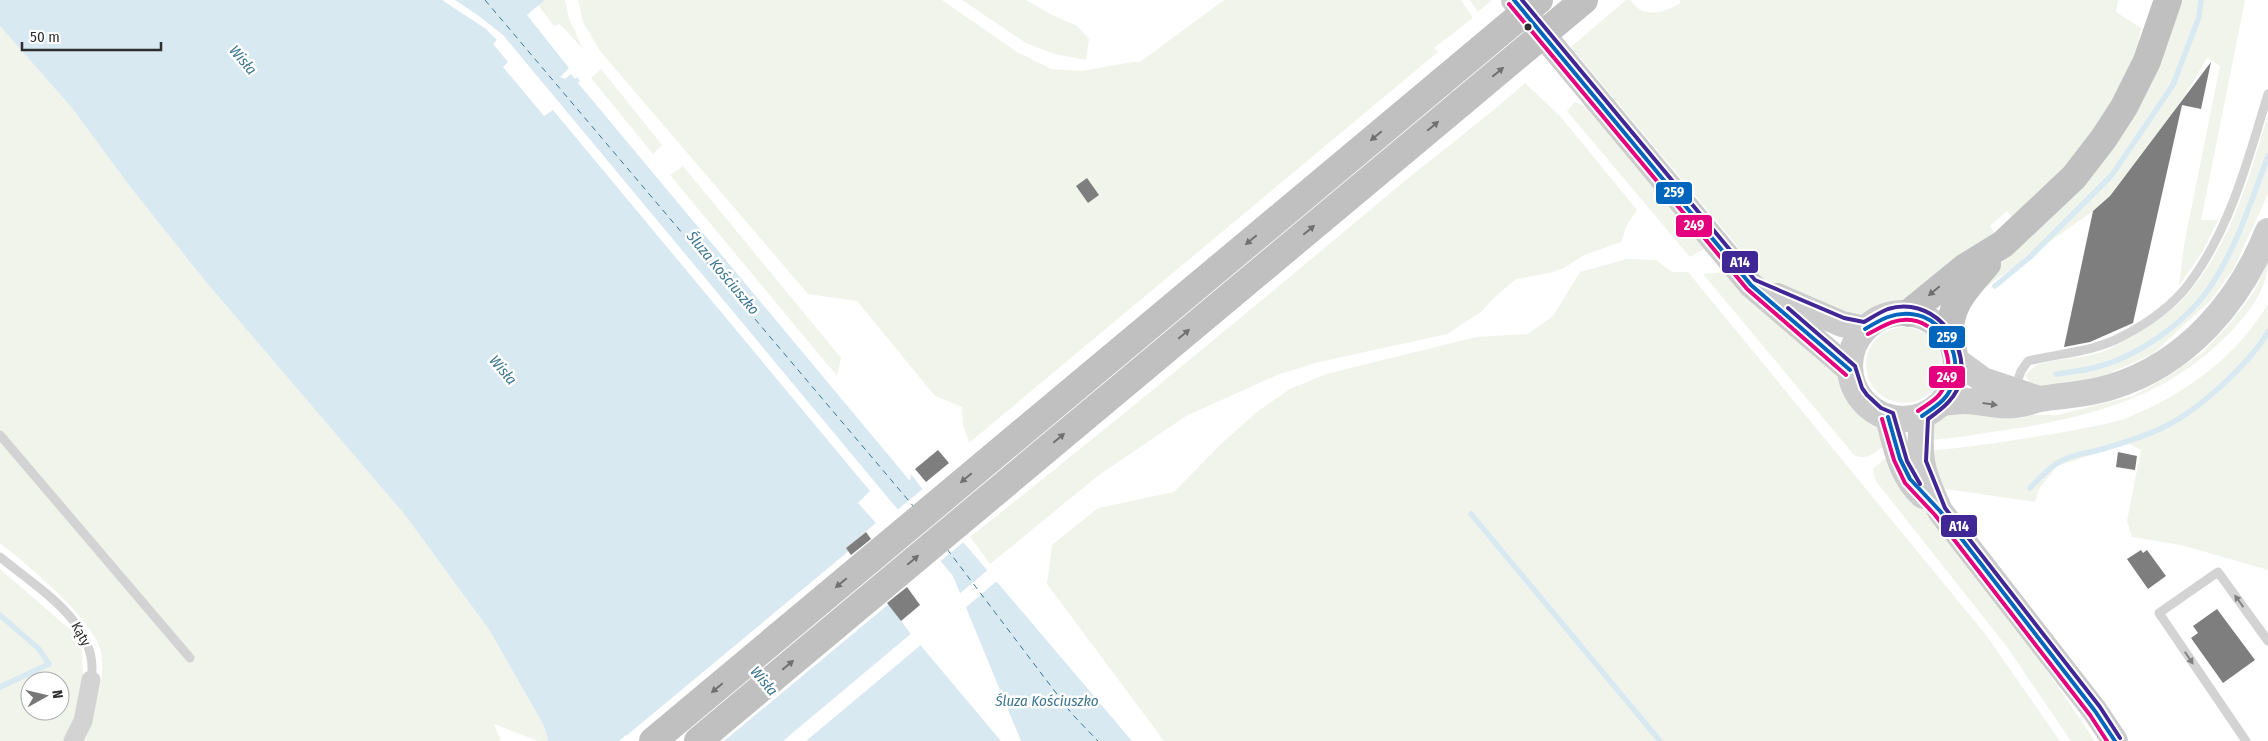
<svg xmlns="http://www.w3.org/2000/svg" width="2268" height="741" viewBox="0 0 2268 741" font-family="'Fira Sans Condensed',sans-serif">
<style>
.green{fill:#f1f4eb;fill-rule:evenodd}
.water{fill:#d8e9f2}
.pier{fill:#fff}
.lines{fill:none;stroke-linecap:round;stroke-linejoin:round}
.stream{stroke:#d8e9f2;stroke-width:5.5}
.ferry{stroke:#3b7590;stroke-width:1;stroke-dasharray:6 5;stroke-linecap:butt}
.building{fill:#7e7e7e}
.lane{stroke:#d3d3d3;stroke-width:9}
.street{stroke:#d3d3d3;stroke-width:19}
.secondary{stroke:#ccc;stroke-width:26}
.highway{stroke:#c0c0c0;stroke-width:28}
.highway-bridge{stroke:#c0c0c0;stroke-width:28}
.bus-1-casing{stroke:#fff;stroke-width:8}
.bus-2-casing{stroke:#fff;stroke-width:8}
.bus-3-casing{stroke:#fff;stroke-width:8}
.bus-1{stroke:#0065bd;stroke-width:4}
.bus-2{stroke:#e5007d;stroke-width:4}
.bus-3{stroke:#402795;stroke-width:4}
.oneway{fill:#707070}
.oneway2{fill:#757575}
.oneway3{fill:#808080}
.bus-dot{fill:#2e2e2e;stroke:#fff;stroke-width:2}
.labels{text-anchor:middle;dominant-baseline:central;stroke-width:5;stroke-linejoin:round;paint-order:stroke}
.street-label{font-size:14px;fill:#2e2e2e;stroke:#fff}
.water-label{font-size:15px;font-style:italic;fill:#3b7590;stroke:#fff}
.line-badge{stroke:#fff;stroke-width:2}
.badge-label{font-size:14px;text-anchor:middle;font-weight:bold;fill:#fff}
</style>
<rect width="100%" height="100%" fill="#fff"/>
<g class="green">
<path d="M 545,0 L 565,0 L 569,19 L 583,49 L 560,24 L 554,26 L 538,5 Z"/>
<path d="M 578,0 L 942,0 L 1017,52 L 1051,69 L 1082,71 L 1132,62 L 1140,62 L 1224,0 L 1461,0 L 1473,18 L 1434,48 L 1438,52 L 969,443 L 963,425 L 962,407 L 935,396 L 857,301 L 808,294 L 600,51 L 583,22 Z"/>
<path d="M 962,0 L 1026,0 L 1052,15 L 1077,26 L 1089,39 L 1086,60 L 1054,54 L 1026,43 Z"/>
<path d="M 1470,0 L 1492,0 L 1478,12 Z"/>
<path d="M 1626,0 L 1631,0 C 1642,20 1665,12 1681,3 L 1679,0 L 2118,0 L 2116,12 L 2141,28 L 2136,61 L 2086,148 L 2016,221 L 2007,211 L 1990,226 L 1998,237 L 1911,300 L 1881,306 L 1859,317 L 1772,286 L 1747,265 L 1748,261 L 1734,242 L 1571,47 Z"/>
<path d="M 2180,0 L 2245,0 L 2201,220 L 2218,220 L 2203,251 L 2179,286 L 2184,245 L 2220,66 L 2207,58 L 2183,99 L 2110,196 L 2093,211 L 1973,296 L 1982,284 L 2018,244 L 2146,85 L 2169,41 Z"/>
<path d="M 0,26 L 72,108 L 128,184 L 206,282 L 405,515 L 490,631 L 544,726 L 548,741 L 538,741 L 494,724 L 501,741 L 81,741 C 93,720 108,672 100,648 C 89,616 28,565 0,543 Z"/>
<path d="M 601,69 L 662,145 L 653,154 L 591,78 Z"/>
<path d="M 1525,83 L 1560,116 L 1637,210 L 1627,225 L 1621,242 L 1584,255 L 1564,268 L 1549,273 L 1516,279 L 1495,297 L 1481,312 L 1447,334 L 1319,362 L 1277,375 L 1186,416 L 1099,475 L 990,564 L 970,537 C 1109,427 1246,314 1382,200 C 1429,160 1479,124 1525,83 Z"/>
<path d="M 1575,102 L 1590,108 L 1707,247 L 1690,257 L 1567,111 Z"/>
<path d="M 2268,115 L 2268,194 L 2234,268 L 2212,299 L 2153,354 L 2094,380 L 2033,387 L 2025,375 C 2029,372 2033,367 2037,365 C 2060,357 2088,360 2111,348 C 2130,338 2169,315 2183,299 C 2230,247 2248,181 2268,115 Z"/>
<path d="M 683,166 L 841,358 L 837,376 L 670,175 Z"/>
<path d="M 1627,259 L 1656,260 L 1672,272 L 1688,272 L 1986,635 L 2060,741 L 1164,741 L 1047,584 L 1052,545 L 1098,508 L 1174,492 L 1220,445 L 1258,411 L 1290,389 L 1326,374 L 1476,337 L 1528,334 L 1553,316 L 1580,272 Z"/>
<path d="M 2268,262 C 2268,286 2252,308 2237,325 C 2174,395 2095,417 2005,430 C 1978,434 1952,439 1926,440 L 1931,423 L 1946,412 L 1981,410 L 2021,418 L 2034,415 L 2057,415 L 2133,396 L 2170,375 L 2203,352 L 2231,322 L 2254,292 Z"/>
<path d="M 1727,272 L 1841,372 L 1845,387 L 1852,400 L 1883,430 L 1884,446 C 1874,453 1866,461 1854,455 L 1703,274 Z"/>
<path d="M 2268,304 L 2268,570 L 2181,545 L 2132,537 L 2127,521 L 2141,450 L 2128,443 L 2057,466 L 2039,489 L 2035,502 L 1939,488 L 1931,451 C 1978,446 2024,439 2070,431 C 2089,427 2111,424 2129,417 C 2186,394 2236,357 2268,304 Z"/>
<circle cx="1904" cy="365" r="38"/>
<path d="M 1885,458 L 2043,665 L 2095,741 L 2071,741 L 2007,647 L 1875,480 L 1873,469 Z"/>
<path d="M 0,569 L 74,633 L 82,650 L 83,675 L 76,721 L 65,741 L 0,741 ZM 30,681 L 60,681 L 60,711 L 30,711 Z"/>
</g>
<g class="water">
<path d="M 0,0 L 442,0 L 486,29 L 497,40 L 493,44 L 508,62 L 503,67 L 544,116 L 553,110 L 870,491 L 858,503 L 876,523 L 846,548 L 911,634 L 1001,741 L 631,741 L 626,735 L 619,741 L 548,741 L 544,726 L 490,631 L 405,515 L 206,282 L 128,184 L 72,108 L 0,26 Z"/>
<path d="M 455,0 L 545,0 L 527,15 L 569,68 L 560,77 L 565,79 L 571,74 L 575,79 L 577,77 L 580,81 L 578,83 L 910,481 L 911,474 L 964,543 L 1132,741 L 1021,741 L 953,576 L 503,35 L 479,16 Z"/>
</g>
<g class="pier">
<path d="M 924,488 L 965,541 L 938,563 L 896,511 Z"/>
<path d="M 850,550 L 890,603 L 724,741 L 628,741 L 626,738 L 620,741 Z"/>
<path d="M 989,569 L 998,580 L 964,609 L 958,595 Z"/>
<path d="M 913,632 L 922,644 L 806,741 L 783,741 Z"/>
</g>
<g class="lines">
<g class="stream">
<path d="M 1995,286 L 2030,257 L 2112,175 L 2173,85 L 2199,17 L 2201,0"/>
<path d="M 2056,374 C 2068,372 2081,371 2093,368 C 2136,358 2188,322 2212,284 C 2237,246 2252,199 2268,156"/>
<path d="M 2030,488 C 2041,477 2051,465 2065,459 C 2076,454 2088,453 2099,450 C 2120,444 2144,437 2164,427 C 2199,410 2248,365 2268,332"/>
<path d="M 1471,514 L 1660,741"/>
<path d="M 0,615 L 39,649 L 49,664 L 0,687"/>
</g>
<g class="ferry">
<path d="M 485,0 L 914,507"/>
<path d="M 947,549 L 1072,714 L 1098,741"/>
</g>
</g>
<g class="building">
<path d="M 2211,62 L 2201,109 L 2182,105 L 2133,323 L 2090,342 L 2064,347 L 2093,211 L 2110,196 Z"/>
<path d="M 1087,178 L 1099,195 L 1088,203 L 1076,186 Z"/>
<path d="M 938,450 L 949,463 L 926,482 L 915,469 Z"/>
<path d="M 2118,452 L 2137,456 L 2135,470 L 2116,467 Z"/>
<path d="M 866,532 L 871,539 L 851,555 L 846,548 Z"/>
<path d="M 2141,550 L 2143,553 L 2147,550 L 2166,576 L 2148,589 L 2127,559 Z"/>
<path d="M 907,587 L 920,605 L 901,621 L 887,603 Z"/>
<path d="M 2217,609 L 2255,660 L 2223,683 L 2191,638 L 2198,633 L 2193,626 Z"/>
</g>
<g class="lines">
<g class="lane">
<path d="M 2015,388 L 2021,371 L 2028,361 C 2060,353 2094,352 2123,336 C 2146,324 2172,306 2188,285 C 2230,230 2248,160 2268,94"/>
<path d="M 0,435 L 190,658"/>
<path d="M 0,557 C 37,588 101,624 91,680"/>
<path d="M 2246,741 L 2159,613 L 2218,572 L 2268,641"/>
</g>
<path class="street" d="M 73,741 L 83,721 L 91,680"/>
<g class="secondary">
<path d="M 1514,0 L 1751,285 L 1850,370"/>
<path d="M 1777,296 L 1842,324 L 1865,329"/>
<circle cx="1903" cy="366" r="53"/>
<path d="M 1957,361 L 1983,380 L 2039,399"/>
<path d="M 1942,403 C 1950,402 1957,401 1965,401 C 1981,401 1997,407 2014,405 C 2023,405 2031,401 2040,399 C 2065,395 2086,395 2111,387 C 2187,364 2239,302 2268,231"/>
<path d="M 1922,416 C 1918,461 1922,471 1940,511 L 2095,711 L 2115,741"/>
<path d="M 1888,417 C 1895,444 1900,476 1923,496"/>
</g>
<g class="highway">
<path d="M 1909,313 L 1964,268 L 2003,244 L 2074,177 L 2104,138 L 2124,107 L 2147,61 L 2168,0"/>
<path d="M 1949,338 C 1950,302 1965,290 1987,264"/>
<path d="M 653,741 L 1440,83"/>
<path d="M 698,741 L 1461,103"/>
</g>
<g class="highway-bridge">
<path d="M 1440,83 L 1539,0"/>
<path d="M 1461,103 L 1584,0"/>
</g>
<defs>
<g id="bus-1">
<path d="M 1514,0 L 1751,285 L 1850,370"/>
<path d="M 1865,329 C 1880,320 1893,312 1911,314 C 1950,317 1970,372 1943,400 C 1937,406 1929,411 1922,416"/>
<path d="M 1888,417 L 1900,459 L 1910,479 L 1940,511 L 2095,711 L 2115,741"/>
</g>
<g id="bus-2">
<path d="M 1509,4 L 1747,289 L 1846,375"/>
<path d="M 1868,334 C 1882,327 1894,318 1911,320 C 1944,324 1960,369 1939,395 C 1934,401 1925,406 1918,411"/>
<path d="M 1882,419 L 1894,460 L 1905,483 L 1935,515 L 2090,715 L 2107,741"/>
</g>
<g id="bus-3">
<path d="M 1522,0 L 1755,280 L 1844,318 L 1864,322 C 1871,318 1880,312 1888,309 C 1930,296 1967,337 1961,378 C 1958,397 1942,409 1928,419 L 1926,461 L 1945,508 L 2100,707 L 2120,738"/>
<path d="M 1788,308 L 1855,366 L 1862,388 L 1867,395 L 1881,408 L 1893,413 L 1907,461 L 1920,484"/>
</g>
</defs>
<use href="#bus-1" class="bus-1-casing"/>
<use href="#bus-2" class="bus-2-casing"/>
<use href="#bus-3" class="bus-3-casing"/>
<use href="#bus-1" class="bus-1"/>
<use href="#bus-2" class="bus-2"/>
<use href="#bus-3" class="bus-3"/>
</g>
<defs><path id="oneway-solid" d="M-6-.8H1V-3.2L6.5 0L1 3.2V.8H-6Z" transform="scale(1.25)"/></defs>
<g class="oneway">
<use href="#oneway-solid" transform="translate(1498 72) rotate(-40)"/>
<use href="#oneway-solid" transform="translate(1433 126) rotate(-40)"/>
<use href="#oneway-solid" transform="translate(1376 136) rotate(140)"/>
<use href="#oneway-solid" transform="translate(1309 230) rotate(-40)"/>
<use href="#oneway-solid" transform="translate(1251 240) rotate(140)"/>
<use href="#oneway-solid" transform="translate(1934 291) rotate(140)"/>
<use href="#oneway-solid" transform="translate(1184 334) rotate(-40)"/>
<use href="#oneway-solid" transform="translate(1059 438) rotate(-40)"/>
<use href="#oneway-solid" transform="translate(966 478) rotate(140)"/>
<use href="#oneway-solid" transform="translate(913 560) rotate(-40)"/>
<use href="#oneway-solid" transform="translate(841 583) rotate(140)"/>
<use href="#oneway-solid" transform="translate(788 665) rotate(-40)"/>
<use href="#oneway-solid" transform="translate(717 688) rotate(140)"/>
</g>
<use class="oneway2" href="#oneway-solid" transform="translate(1990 404) rotate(8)"/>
<g class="oneway3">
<use href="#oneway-solid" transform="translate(2239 601) rotate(-126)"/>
<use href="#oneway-solid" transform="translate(2189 658) rotate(56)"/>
</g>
<circle class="bus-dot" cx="1528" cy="27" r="4.5"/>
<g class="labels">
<g class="street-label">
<text transform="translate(81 634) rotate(61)">Kąty</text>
</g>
<g class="water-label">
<text transform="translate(243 60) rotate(50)">Wisła</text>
<text transform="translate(723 273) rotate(50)">Śluza Kościuszko</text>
<text transform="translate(503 370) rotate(50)">Wisła</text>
<text transform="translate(764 681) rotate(50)">Wisła</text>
<text x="1047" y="701">Śluza Kościuszko</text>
</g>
</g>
<g class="line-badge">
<rect x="1655" y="181" width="38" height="24" rx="5" fill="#0065bd"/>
<rect x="1675" y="214" width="38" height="24" rx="5" fill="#e5007d"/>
<rect x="1721" y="250" width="38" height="24" rx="5" fill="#402795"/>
<rect x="1928" y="325" width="38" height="24" rx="5" fill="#0065bd"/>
<rect x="1928" y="365" width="38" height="24" rx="5" fill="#e5007d"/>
<rect x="1940" y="514" width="38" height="24" rx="5" fill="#402795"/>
</g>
<g class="badge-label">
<text x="1674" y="197">259</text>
<text x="1694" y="230">249</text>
<text x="1740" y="267">A14</text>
<text x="1947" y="342">259</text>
<text x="1947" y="382">249</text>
<text x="1959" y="531">A14</text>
</g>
<g transform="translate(45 696) rotate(82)"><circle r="24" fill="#ffffff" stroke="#ababab"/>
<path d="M0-4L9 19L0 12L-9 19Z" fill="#777777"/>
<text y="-8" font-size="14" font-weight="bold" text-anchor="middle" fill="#2e2e2e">N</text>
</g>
<path d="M22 42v8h139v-8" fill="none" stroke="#2e2e2e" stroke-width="2.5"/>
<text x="30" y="42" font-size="15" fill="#2e2e2e" stroke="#ffffff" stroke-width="4" paint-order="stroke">50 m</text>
</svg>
